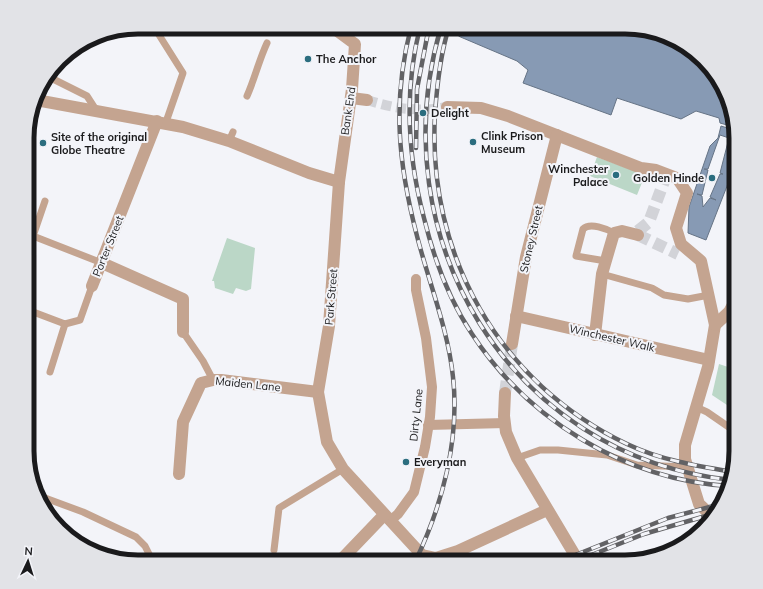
<svg xmlns="http://www.w3.org/2000/svg" width="763" height="589" viewBox="0 0 763 589" font-family="Mulish,sans-serif">
<style>
.green{fill:#bbd7c7}
.water{fill:#879ab4;stroke:#667486;fill-rule:evenodd}
.pier{fill:#f3f4f9}
.lines{fill:none;stroke-linecap:round;stroke-linejoin:round}
.pedestrian-tunnel{stroke:#d2d3d8;stroke-width:10;stroke-dasharray:10 5;stroke-linecap:butt}
.minor-tunnel{stroke:#d2d3d8;stroke-width:12;stroke-dasharray:12 6;stroke-linecap:butt}
.service{stroke:#c4a490;stroke-width:7}
.pedestrian{stroke:#c4a490;stroke-width:10}
.minor{stroke:#c4a490;stroke-width:12}
.rail-casing{stroke:#626265;stroke-width:4.5}
.rail{stroke:#f3f4f9;stroke-width:3;stroke-dasharray:9;stroke-linecap:butt}
.poi-dot{fill:#2b6d7f;stroke:#f3f4f9;stroke-width:1.5}
.labels{text-anchor:middle;dominant-baseline:central;stroke-width:4;stroke-linejoin:round;paint-order:stroke}
.poi-label{font-size:11px;font-weight:bold;fill:#1a1a1c;stroke:#f3f4f9;text-anchor:start}
.street-label{font-size:11px;fill:#1a1a1c;stroke:#f3f4f9}
.rim{fill:none;stroke:#1a1a1c;stroke-width:5}
</style>
<rect width="100%" height="100%" fill="#f3f4f9"/>
<g class="green">
<path d="M 597,157 L 645,175 L 637,195 L 590,176 Z"/>
<path d="M 227,238 L 255,248 L 251,289 L 246,291 L 236,288 L 233,294 L 215,288 L 214,281 L 212,281 Z"/>
<path d="M 719,364 L 731,368 L 728,387 L 736,392 L 736,411 L 712,395 Z"/>
</g>
<g class="water">
<path d="M 437,27 L 632,27 L 667,35 L 698,54 L 725,89 L 734,127 L 720,123 L 719,118 L 696,111 L 681,119 L 617,98 L 611,115 L 523,83 L 528,70 L 517,61 Z"/>
<path d="M 721,126 L 734,130 L 736,163 L 706,240 L 688,233 L 689,207 L 710,146 L 718,138 ZM 720,135 L 729,138 L 720,173 L 723,174 L 720,174 L 710,197 L 716,200 L 710,198 L 703,207 L 702,196 L 697,194 L 702,195 L 708,170 L 704,169 L 708,169 Z"/>
</g>
<path class="pier" d="M 435,27 L 462,27 L 458,38 Z"/>
<g class="lines">
<path class="pedestrian-tunnel" d="M 367,100 C 395,109 419,112 447,107"/>
<g class="minor-tunnel">
<path d="M 638,231 L 649,222 L 666,176"/>
<path d="M 638,235 L 678,254"/>
<path d="M 505,393 L 512,344"/>
</g>
<g class="service">
<path d="M 154,27 L 183,73 L 166,122"/>
<path d="M 47,76 L 87,96 L 96,110"/>
<path d="M 247,96 C 255,78 259,60 267,43"/>
<path d="M 41,101 L 45,79"/>
<path d="M 229,141 L 233,132"/>
<path d="M 45,201 L 33,236 L 102,263"/>
<path d="M 606,261 L 576,256 L 583,229 C 590,222 607,229 614,233"/>
<path d="M 602,274 L 652,288 L 664,295 L 688,299 L 709,295"/>
<path d="M 28,310 L 65,324 L 80,320 L 92,286"/>
<path d="M 183,332 L 203,361 L 213,380"/>
<path d="M 50,372 L 65,324"/>
<path d="M 696,407 L 707,412 L 736,432"/>
<path d="M 517,458 L 540,450 L 558,450 L 607,455 L 637,465 L 687,467"/>
<path d="M 37,495 L 83,512 L 136,537 L 145,546 L 153,562"/>
<path d="M 274,550 L 279,508 L 343,469"/>
</g>
<g class="pedestrian">
<path d="M 428,425 L 505,423"/>
<path d="M 390,521 L 398,514 L 414,492 L 425,447 L 430,417 L 432,387 L 426,338 L 416,290 L 416,279"/>
</g>
<g class="minor">
<path d="M 332,27 L 355,44 L 352,89 L 339,182 L 329,326 L 318,392 L 327,442 L 343,469 L 422,555 L 436,558 L 458,551 L 547,510"/>
<path d="M 351,98 L 367,100"/>
<path d="M 36,100 L 183,127 L 229,141 L 309,173 L 339,182"/>
<path d="M 447,107 L 481,108 L 508,116 L 641,168 L 656,170 L 677,178 L 687,193 L 676,228 L 681,244 L 701,261 L 715,325 L 708,367 L 685,445 L 685,459 L 699,504 L 713,517"/>
<path d="M 102,263 L 183,299 L 183,332"/>
<path d="M 92,286 L 157,121"/>
<path d="M 516,316 L 709,360"/>
<path d="M 715,325 L 729,312 L 736,299"/>
<path d="M 595,335 L 602,274 L 614,233 L 622,231 L 638,235"/>
<path d="M 512,344 L 526,257 L 557,135"/>
<path d="M 505,393 L 504,416 L 506,432 L 517,458 L 579,562"/>
<path d="M 179,474 L 183,422 L 201,383 L 213,380 L 221,380 L 318,392"/>
<path d="M 339,562 L 384,515"/>
</g>
<defs>
<g id="rail">
<path d="M 411,27 C 392,101 398,163 417,236 C 429,283 448,329 453,377 C 460,440 442,506 415,562"/>
<path d="M 420,27 C 404,91 407,154 424,218 C 434,259 448,298 472,334 C 528,420 626,480 729,486"/>
<path d="M 441,27 C 379,237 509,456 731,480"/>
<path d="M 449,27 C 440,55 437,85 435,114 C 427,255 499,383 627,444 C 660,460 697,466 733,472"/>
<path d="M 416,148 L 417,89 L 429,27"/>
<path d="M 558,562 L 668,518 L 721,504"/>
<path d="M 574,562 L 644,534 L 716,513"/>
</g>
</defs>
<use href="#rail" class="rail-casing"/>
<use href="#rail" class="rail"/>
</g>
<g class="poi-dot">
<circle cx="308" cy="59" r="4"/>
<circle cx="423" cy="113" r="4"/>
<circle cx="473" cy="142" r="4"/>
<circle cx="43" cy="143" r="4"/>
<circle cx="616" cy="175" r="4"/>
<circle cx="712" cy="178" r="4"/>
<circle cx="406" cy="462" r="4"/>
</g>
<g class="labels">
<g class="poi-label">
<text x="316" y="59">The Anchor</text>
<text x="431" y="113">Delight</text>
<text x="481" y="136">Clink Prison<tspan x="481" dy="13">Museum</tspan></text>
<text x="51" y="137">Site of the original<tspan x="51" dy="13">Globe Theatre</tspan></text>
<text x="608" y="169" text-anchor="end">Winchester<tspan x="608" dy="13">Palace</tspan></text>
<text x="704" y="178" text-anchor="end">Golden Hinde</text>
<text x="414" y="462">Everyman</text>
</g>
<g class="street-label">
<text transform="translate(348 111) rotate(-82)">Bank End</text>
<text transform="translate(531 239) rotate(-77)">Stoney Street</text>
<text transform="translate(108 246) rotate(-68)">Porter Street</text>
<text transform="translate(331 297) rotate(-85)">Park Street</text>
<text transform="translate(612 338) rotate(13)">Winchester Walk</text>
<text transform="translate(248 384) rotate(6)">Maiden Lane</text>
<text transform="translate(416 415) rotate(-84)">Dirty Lane</text>
</g>
</g>
<path d="M0 0H763V589H0ZM138 34H625A104 104 0 0 1 729 138V451A104 104 0 0 1 625 555H138A104 104 0 0 1 34 451V138A104 104 0 0 1 138 34Z" fill="#e2e3e7" fill-rule="evenodd"/>
<path class="rim" d="M138 34H625A104 104 0 0 1 729 138V451A104 104 0 0 1 625 555H138A104 104 0 0 1 34 451V138A104 104 0 0 1 138 34Z"/>
<g transform="translate(28 561) rotate(4)" stroke="#f3f4f9" stroke-width="3" paint-order="stroke">
<path d="M0-3L7 15L0 10L-7 15Z" fill="#1a1a1c"/>
<text y="-6" font-size="11" font-weight="bold" text-anchor="middle" fill="#1a1a1c">N</text>
</g>
</svg>
